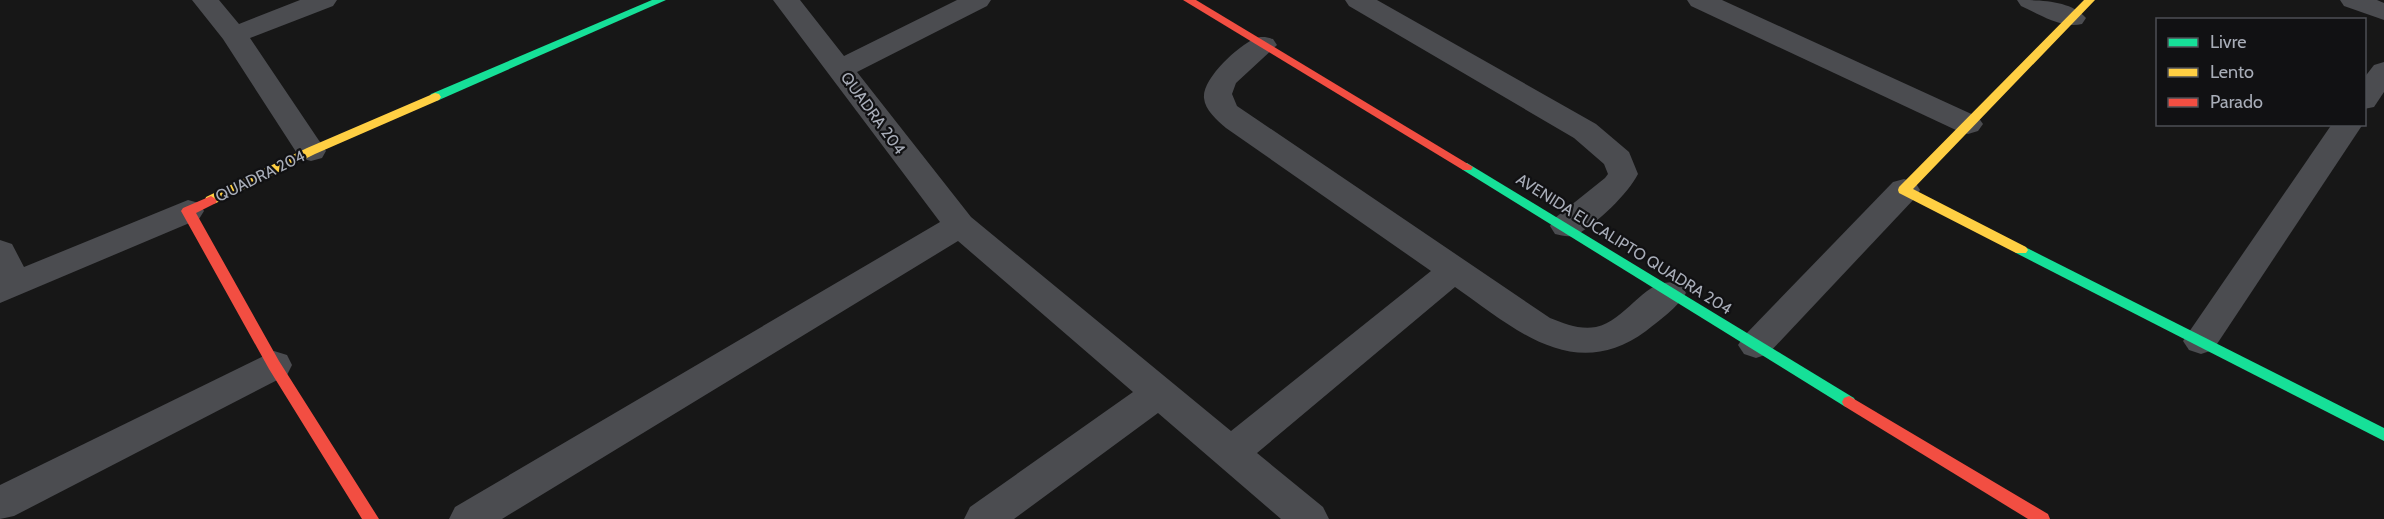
<svg xmlns="http://www.w3.org/2000/svg" width="2384" height="519" viewBox="0 0 2384 519" font-family="Cabin,sans-serif">
<style>
.lines{fill:none;stroke-linecap:round;stroke-linejoin:round}
.street{fill:#4b4c50;fill-rule:evenodd}
.fast{fill:#16e098;fill-rule:evenodd}
.slow{fill:#ffcf43;fill-rule:evenodd}
.jam{fill:#f24e42;fill-rule:evenodd}
.labels{text-anchor:middle;dominant-baseline:central;stroke-width:4.5;stroke-linejoin:round;paint-order:stroke}
.street-label{font-size:16px;fill:#a8adb8;stroke:#111113}
</style>
<rect width="100%" height="100%" fill="#171717"/>
<g class="lines">
<g class="street">
<path d="M 192,0 L 219,0 L 239,24 L 300,0 L 337,0 L 333,6 L 250,38 L 326,151 L 322,158 L 311,161 L 300,158 L 223,39 Z"/>
<path d="M 773,0 L 800,0 L 844,56 L 957,0 L 991,0 L 987,6 L 857,72 L 971,217 L 1231,431 L 1431,271 L 1226,128 C 1217,120 1205,110 1204,98 C 1202,79 1238,46 1254,39 C 1261,36 1266,37 1273,39 L 1277,45 L 1236,83 L 1232,94 L 1237,106 L 1550,318 C 1565,324 1580,330 1596,327 C 1629,320 1646,273 1681,284 L 1686,293 C 1677,308 1660,320 1646,331 C 1574,384 1515,329 1455,287 L 1257,453 L 1323,507 L 1329,519 L 1281,519 L 1158,413 L 1014,519 L 964,519 L 970,507 L 1133,392 L 958,241 L 502,519 L 449,519 L 455,507 L 940,222 Z"/>
<path d="M 1345,0 L 1377,0 L 1596,124 L 1629,152 L 1638,174 C 1628,194 1597,223 1578,234 C 1570,238 1563,236 1555,234 L 1550,226 L 1555,218 L 1605,178 L 1608,174 L 1604,164 L 1574,138 L 1349,6 Z"/>
<path d="M 1687,0 L 1722,0 L 1978,117 L 1983,124 L 1978,131 L 1968,134 L 1958,131 L 1691,6 Z"/>
<path d="M 2017,0 C 2039,0 2071,0 2086,18 L 2082,24 C 2061,29 2039,14 2021,6 Z"/>
<path d="M 2340,0 L 2377,0 L 2384,3 L 2384,20 L 2344,6 Z"/>
<path d="M 2384,62 L 2384,92 L 2374,107 L 2364,109 L 2364,78 L 2374,65 Z"/>
<path d="M 2332,124 L 2363,124 L 2213,350 L 2201,354 L 2189,350 L 2183,341 L 2189,332 Z"/>
<path d="M 1904,179 L 1915,182 L 1920,190 L 1915,198 L 1768,354 L 1756,358 L 1744,354 L 1738,345 L 1744,336 L 1893,182 Z"/>
<path d="M 188,200 L 199,203 L 204,211 L 199,219 L 0,303 L 0,240 L 12,244 L 24,267 Z"/>
<path d="M 274,351 L 287,355 L 292,365 L 287,375 L 14,516 L 0,519 L 0,485 Z"/>
</g>
<g class="fast">
<path d="M 652,0 L 666,0 L 439,100 L 435,101 L 429,97 L 431,94 Z"/>
<path d="M 1467,163 L 1854,398 L 1856,402 L 1854,406 L 1849,408 L 1844,406 L 1463,170 L 1461,167 L 1463,164 Z"/>
<path d="M 2021,245 L 2384,428 L 2384,441 L 2016,253 L 2014,250 L 2016,247 Z"/>
</g>
<g class="slow">
<path d="M 2084,0 L 2095,0 L 1913,189 L 2026,247 L 2028,250 L 2026,253 L 2016,253 L 1899,193 L 1898,190 L 1899,187 Z"/>
<path d="M 435,93 L 439,94 L 441,97 L 439,100 L 315,154 L 216,203 L 211,204 L 205,200 L 206,197 L 307,148 Z"/>
</g>
<g class="jam">
<path d="M 1183,0 L 1196,0 L 1473,167 L 1471,170 L 1463,170 Z"/>
<path d="M 211,196 L 217,200 L 216,203 L 196,213 L 279,361 L 379,519 L 362,519 L 269,369 L 181,211 L 183,208 Z"/>
<path d="M 1849,396 L 2048,514 L 2050,519 L 2028,519 L 1844,406 L 1842,402 L 1844,398 Z"/>
</g>
</g>
<g class="labels">
<g class="street-label">
<text transform="translate(873 113) rotate(54)">QUADRA 204</text>
<text transform="translate(260 176) rotate(-26)">QUADRA 204</text>
<text transform="translate(1624 244) rotate(32)">AVENIDA EUCALIPTO QUADRA 204</text>
</g>
</g>
<rect x="2156" y="18" width="210" height="108" fill="#111113" stroke="#4d4f55" stroke-width="1.5"/>
<rect x="2168" y="38" width="30" height="9" fill="#16e098" stroke="#4d4f55" stroke-width="1.5"/>
<text x="2210" y="48" font-size="18" fill="#a8adb8">Livre</text>
<rect x="2168" y="68" width="30" height="9" fill="#ffcf43" stroke="#4d4f55" stroke-width="1.5"/>
<text x="2210" y="78" font-size="18" fill="#a8adb8">Lento</text>
<rect x="2168" y="98" width="30" height="9" fill="#f24e42" stroke="#4d4f55" stroke-width="1.5"/>
<text x="2210" y="108" font-size="18" fill="#a8adb8">Parado</text>
</svg>
